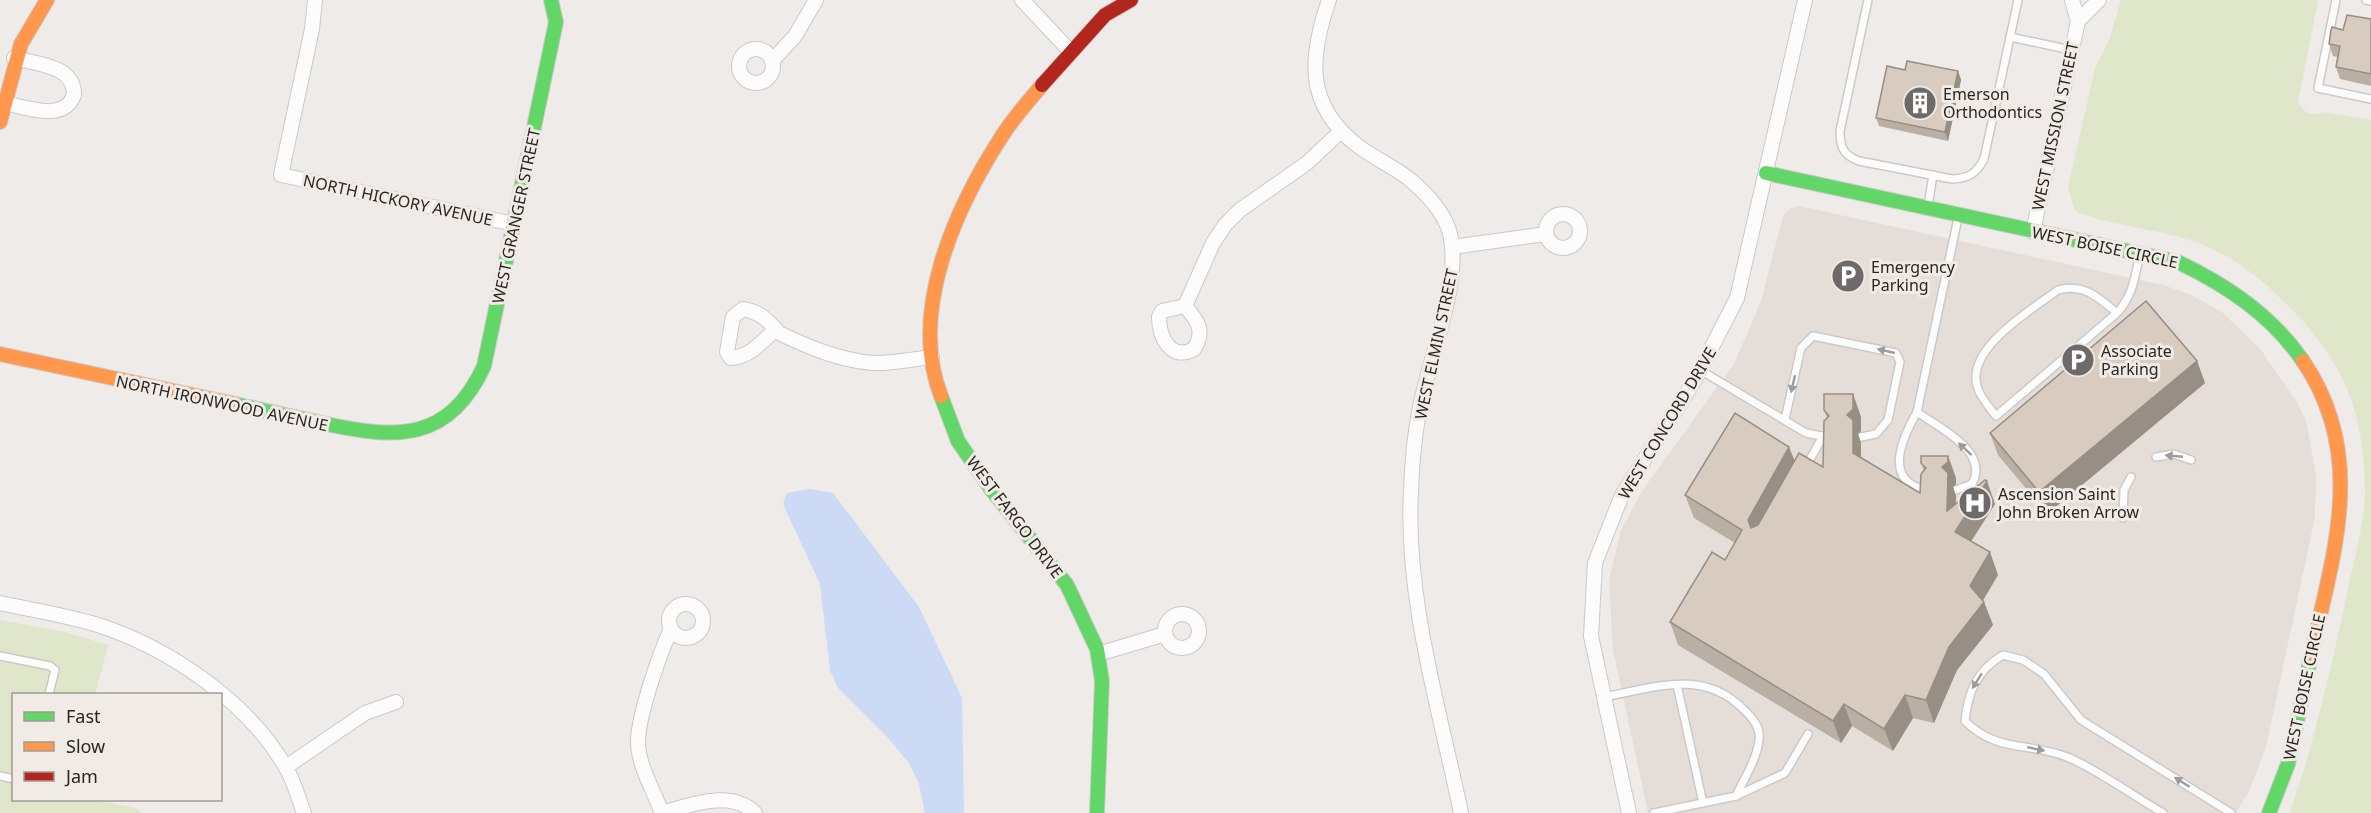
<svg xmlns="http://www.w3.org/2000/svg" width="2371" height="813" viewBox="0 0 2371 813" font-family="'Noto Sans',sans-serif">
<style>
.built{fill:#e5ded8}
.green{fill:#dfe6ca}
.water{fill:#ccdaf5}
.lines{fill:none;stroke-linecap:round;stroke-linejoin:round}
.lane-casing{stroke:#ccc9c8;stroke-width:10}
.street-casing{stroke:#ccc9c8;stroke-width:16}
.fast-casing{stroke:#ccc9c8;stroke-width:16}
.slow-casing{stroke:#ccc9c8;stroke-width:16}
.jam-casing{stroke:#ccc9c8;stroke-width:16}
.lane{stroke:#fcfcfc;stroke-width:7}
.street{stroke:#fcfcfc;stroke-width:14}
.fast{stroke:#63d668;stroke-width:14}
.slow{stroke:#ff974d;stroke-width:14}
.jam{stroke:#b3261e;stroke-width:14}
.wall{fill:#baafa4}
.shaded-wall{fill:#978e86}
.building{fill:#d8cbbf;stroke:#978e86;stroke-width:1.5}
.oneway{fill:#9d9b9b}
.labels{text-anchor:middle;dominant-baseline:central;stroke-width:6;stroke-linejoin:round;paint-order:stroke}
.poi-label{font-size:16px;fill:#282524;stroke:#f1ebe6;text-anchor:start}
.street-label{font-size:16px;fill:#282524;stroke:#f1ebe6}
</style>
<rect width="100%" height="100%" fill="#eeebe9"/>
<path class="built" d="M 1799,206 L 2163,285 L 2191,295 L 2222,312 L 2261,350 L 2296,401 L 2306,420 L 2316,475 L 2315,517 L 2266,747 L 2249,791 L 2236,813 L 1648,813 L 1613,650 L 1609,581 L 1621,530 L 1644,488 L 1734,364 L 1761,301 L 1783,216 L 1790,209 Z"/>
<g class="green">
<path d="M 2121,0 L 2318,0 L 2298,102 C 2303,112 2313,118 2324,112 L 2371,120 L 2371,813 L 2290,813 C 2315,739 2332,665 2348,589 C 2354,559 2364,526 2365,495 C 2365,466 2362,433 2353,405 C 2340,365 2313,329 2283,301 C 2261,279 2238,260 2210,248 C 2167,228 2118,229 2075,211 L 2068,188 L 2095,68 L 2109,40 Z"/>
<path d="M 0,620 L 61,631 L 108,645 L 95,694 L 14,694 L 14,800 L 93,800 L 136,808 L 141,813 L 0,813 Z"/>
</g>
<path class="water" d="M 809,489 L 833,493 L 919,607 L 962,698 L 964,813 L 925,813 L 919,784 L 909,763 L 888,738 L 838,688 L 830,670 L 820,584 L 783,504 L 787,493 Z"/>
<g class="lines">
<defs>
<g id="lane">
<path d="M 1868,0 L 1840,131 C 1840,147 1843,155 1859,161 L 1952,179 C 1969,178 1976,174 1984,159 L 2018,0"/>
<path d="M 2336,0 L 2318,88 L 2371,99"/>
<path d="M 2366,0 L 2371,1"/>
<path d="M 2010,37 L 2071,50"/>
<path d="M 1928,206 L 1933,175"/>
<path d="M 2117,313 C 2098,297 2083,283 2058,290 C 2031,310 1963,350 1978,389 C 1981,398 1990,408 1996,416 L 2117,313 C 2133,296 2135,276 2140,254"/>
<path d="M 1700,370 L 1806,433 L 1832,438"/>
<path d="M 1917,412 C 1939,428 1990,451 1972,484 L 1956,490"/>
<path d="M 1785,419 L 1801,348 L 1813,336 L 1896,353 L 1900,362 L 1888,420 L 1876,434 L 1861,437"/>
<path d="M 2156,457 L 2174,454 L 2191,460"/>
<path d="M 1807,465 L 1823,436"/>
<path d="M 1927,490 C 1883,482 1901,440 1917,412 L 1958,218"/>
<path d="M 2123,518 L 2124,490 L 2131,477"/>
<path d="M 0,656 L 50,666 L 55,670 L 49,694"/>
<path d="M 1677,685 L 1703,803"/>
<path d="M 1604,697 C 1653,688 1703,668 1743,709 C 1752,717 1761,727 1759,740 C 1757,759 1744,779 1736,796 L 1654,813"/>
<path d="M 0,776 L 14,779"/>
<path d="M 1736,796 L 1785,773 L 1808,734"/>
<path d="M 2163,813 C 2135,797 2095,768 2067,757 C 2029,742 1997,753 1965,721 C 1968,692 1977,670 2003,655 L 2023,660 L 2044,674 L 2081,720 L 2231,813"/>
</g>
<g id="street">
<path d="M 315,0 L 312,29 L 281,175 L 514,224"/>
<path d="M 1022,0 L 1070,51"/>
<path d="M 1329,0 C 1309,58 1305,105 1358,146 C 1374,158 1392,166 1408,178 C 1425,192 1442,209 1449,230 C 1463,276 1432,351 1422,398 C 1415,428 1412,462 1411,492 C 1405,597 1440,711 1461,813"/>
<path d="M 2078,21 L 2099,0"/>
<circle cx="756" cy="66" r="17"/>
<path d="M 772,61 L 795,36 L 816,0"/>
<path d="M 4,103 C 25,107 64,123 74,95 C 75,65 36,64 14,58"/>
<circle cx="1563" cy="231" r="17"/>
<path d="M 2033,232 L 2078,21 L 2072,0"/>
<path d="M 1452,247 L 1546,234"/>
<path d="M 1185,306 L 1213,243 L 1225,225 L 1240,210 L 1307,163 L 1341,131"/>
<path d="M 1185,306 C 1197,320 1206,331 1194,349 C 1171,362 1159,337 1159,317 L 1162,311 Z"/>
<path d="M 776,329 C 762,341 751,357 731,358 L 727,352 L 733,317 L 743,309 C 760,312 768,320 779,333 C 808,347 839,360 872,363 C 891,364 913,359 932,357"/>
<path d="M 0,603 C 33,610 66,615 98,625 C 169,648 247,701 285,766 C 294,780 298,798 304,813"/>
<circle cx="686" cy="621" r="17"/>
<circle cx="1182" cy="631" r="17"/>
<path d="M 1098,654 L 1165,634"/>
<path d="M 286,767 L 365,713 L 396,702"/>
<path d="M 662,813 C 654,791 639,767 638,744 C 637,718 660,653 671,629"/>
<path d="M 662,813 C 690,805 731,789 755,813"/>
<path d="M 1629,813 L 1591,636 L 1595,563 L 1622,495 L 1695,380 L 1737,298 L 1805,0"/>
</g>
<g id="fast">
<path d="M 1766,173 L 2178,262 C 2228,286 2271,315 2303,361"/>
<path d="M 941,396 L 958,441 L 991,489 L 1067,585 L 1097,649 L 1102,681 L 1097,813"/>
<path d="M 235,404 C 265,411 295,417 326,424 C 397,439 449,442 484,366 L 556,22 L 551,0"/>
<path d="M 2269,813 L 2288,764 L 2310,660"/>
</g>
<g id="slow">
<path d="M 0,122 L 21,44 L 47,0"/>
<path d="M 0,354 L 235,404"/>
<path d="M 2303,361 C 2369,458 2332,557 2310,660"/>
<path d="M 941,396 C 908,311 956,207 1002,136 C 1013,118 1028,102 1042,85"/>
</g>
<path id="jam" d="M 1042,85 L 1105,15 L 1131,0"/>
</defs>
<use href="#lane" class="lane-casing"/>
<use href="#street" class="street-casing"/>
<use href="#fast" class="fast-casing"/>
<use href="#slow" class="slow-casing"/>
<use href="#jam" class="jam-casing"/>
<use href="#lane" class="lane"/>
<use href="#street" class="street"/>
<use href="#fast" class="fast"/>
<use href="#slow" class="slow"/>
<use href="#jam" class="jam"/>
</g>
<g class="wall">
<path d="M 2371,19 L 2371,86 L 2340,79 L 2336,67 L 2337,57 L 2333,56 L 2329,44 L 2343,30 Z"/>
<path d="M 1905,70 L 1958,71 L 1961,80 L 1948,141 L 1879,126 L 1876,118 Z"/>
<path d="M 2197,361 L 2205,383 L 2047,514 L 1998,455 L 1990,433 Z"/>
<path d="M 1853,394 L 1861,417 L 1861,431 L 1858,434 L 1861,443 L 1861,458 L 1920,493 L 1924,471 L 1921,463 L 1948,456 L 1956,478 L 1956,484 L 1953,487 L 1956,496 L 1956,504 L 1995,504 L 1971,541 L 1998,575 L 1983,601 L 1984,602 L 1993,625 L 1957,670 L 1934,723 L 1913,718 L 1893,751 L 1852,726 L 1841,743 L 1678,645 L 1670,622 L 1725,560 L 1735,543 L 1694,518 L 1685,495 L 1795,461 L 1823,467 L 1827,418 L 1824,410 Z"/>
</g>
<g class="shaded-wall">
<path d="M 1958,71 L 1961,80 L 1948,141 L 1945,132 Z"/>
<path d="M 2197,361 L 2205,383 L 2047,514 L 2039,492 Z"/>
<path d="M 1853,394 L 1861,417 L 1861,431 L 1858,434 L 1861,443 L 1861,476 L 1853,453 L 1847,415 Z"/>
<path d="M 1789,447 L 1798,469 L 1756,542 L 1748,520 Z"/>
<path d="M 1948,456 L 1956,478 L 1956,484 L 1953,487 L 1956,496 L 1955,531 L 1987,481 L 1995,504 L 1963,554 L 1947,511 L 1942,467 Z"/>
<path d="M 1990,552 L 1998,575 L 1978,608 L 1970,586 Z"/>
<path d="M 1984,602 L 1993,625 L 1957,670 L 1934,723 L 1926,700 L 1949,647 Z"/>
<path d="M 1905,695 L 1913,718 L 1893,751 L 1884,729 Z"/>
<path d="M 1844,704 L 1852,726 L 1841,743 L 1833,721 Z"/>
</g>
<g class="building">
<path d="M 2347,15 L 2371,19 L 2371,74 L 2336,67 L 2340,46 L 2329,44 L 2331,30 L 2332,27 L 2343,30 Z"/>
<path d="M 1907,61 L 1958,71 L 1945,132 L 1876,118 L 1887,66 L 1905,70 Z"/>
<path d="M 2146,301 L 2197,361 L 2039,492 L 1990,433 Z"/>
<path d="M 1824,394 L 1853,394 L 1853,409 L 1847,415 L 1853,420 L 1853,453 L 1920,493 L 1921,474 L 1926,468 L 1921,463 L 1921,456 L 1948,456 L 1948,462 L 1942,467 L 1948,473 L 1947,511 L 1985,480 L 1987,481 L 1955,532 L 1990,552 L 1970,586 L 1984,602 L 1949,647 L 1926,700 L 1905,695 L 1884,729 L 1844,704 L 1833,721 L 1670,622 L 1712,552 L 1725,560 L 1742,530 L 1685,495 L 1735,413 L 1789,447 L 1748,520 L 1751,528 L 1758,525 L 1799,453 L 1823,467 L 1824,421 L 1829,416 L 1824,410 Z"/>
</g>
<defs><path id="oneway-solid" d="M-6-.8H1V-3.2L6.5 0L1 3.2V.8H-6Z" transform="scale(1.5)"/></defs>
<g class="oneway">
<use href="#oneway-solid" transform="translate(1886 351) rotate(-167)"/>
<use href="#oneway-solid" transform="translate(1793 384) rotate(103)"/>
<use href="#oneway-solid" transform="translate(1965 449) rotate(-137)"/>
<use href="#oneway-solid" transform="translate(2174 456) rotate(-175)"/>
<use href="#oneway-solid" transform="translate(1977 681) rotate(122)"/>
<use href="#oneway-solid" transform="translate(2036 749) rotate(12)"/>
<use href="#oneway-solid" transform="translate(2182 782) rotate(-148)"/>
</g>
<defs>
<symbol id="building-disc" viewBox="-11 -11 22 22"><circle r="9.5" fill="#6d6a69" stroke="#f1ebe6"/><path d="M-4-6H4V6H1V3H-1V6H-4ZM-2.5-4.3h1.7v1.8h-1.7ZM.8-4.3h1.7v1.8H.8ZM-2.5-1h1.7V.8h-1.7ZM.8-1h1.7V.8H.8Z" fill="#fff"/></symbol>
<symbol id="parking-disc" viewBox="-11 -11 22 22"><circle r="9.5" fill="#6d6a69" stroke="#f1ebe6"/><path d="M-3.5-5.5H1a3.5 3.5 0 0 1 0 7H-1V5.5H-3.5ZM-1-3.4V-.6H.8a1.4 1.4 0 0 0 0-2.8Z" fill="#fff"/></symbol>
<symbol id="hospital-disc" viewBox="-11 -11 22 22"><circle r="9.5" fill="#6d6a69" stroke="#f1ebe6"/><path d="M-5-5h3v3.5h4V-5h3V5h-3V1.5h-4V5h-3Z" fill="#fff"/></symbol>
</defs>
<g fill-rule="evenodd">
<use href="#building-disc" x="1901" y="84" width="38" height="38"/>
<use href="#parking-disc" x="1829" y="257" width="38" height="38"/>
<use href="#parking-disc" x="2059" y="341" width="38" height="38"/>
<use href="#hospital-disc" x="1956" y="484" width="38" height="38"/>
</g>
<g class="labels">
<g class="poi-label">
<text x="1943" y="94">Emerson<tspan x="1943" dy="18">Orthodontics</tspan></text>
<text x="1871" y="267">Emergency<tspan x="1871" dy="18">Parking</tspan></text>
<text x="2101" y="351">Associate<tspan x="2101" dy="18">Parking</tspan></text>
<text x="1998" y="494">Ascension Saint<tspan x="1998" dy="18">John Broken Arrow</tspan></text>
</g>
<g class="street-label">
<text transform="translate(2055 126) rotate(-78)">WEST MISSION STREET</text>
<text transform="translate(398 200) rotate(12)">NORTH HICKORY AVENUE</text>
<text transform="translate(516 216) rotate(-78)">WEST GRANGER STREET</text>
<text transform="translate(2105 247) rotate(12)">WEST BOISE CIRCLE</text>
<text transform="translate(1436 344) rotate(-78)">WEST ELMIN STREET</text>
<text transform="translate(222 403) rotate(12)">NORTH IRONWOOD AVENUE</text>
<text transform="translate(1667 423) rotate(-59)">WEST CONCORD DRIVE</text>
<text transform="translate(1015 517) rotate(53)">WEST FARGO DRIVE</text>
<text transform="translate(2304 687) rotate(-78)">WEST BOISE CIRCLE</text>
</g>
</g>
<rect x="12" y="693" width="210" height="108" fill="#f1ebe6" stroke="#a19c98" stroke-width="1.5"/>
<rect x="24" y="712" width="30" height="9" fill="#63d668" stroke="#a19c98" stroke-width="1.5"/>
<text x="66" y="723" font-size="18" fill="#282524">Fast</text>
<rect x="24" y="742" width="30" height="9" fill="#ff974d" stroke="#a19c98" stroke-width="1.5"/>
<text x="66" y="753" font-size="18" fill="#282524">Slow</text>
<rect x="24" y="772" width="30" height="9" fill="#b3261e" stroke="#a19c98" stroke-width="1.5"/>
<text x="66" y="783" font-size="18" fill="#282524">Jam</text>
</svg>
